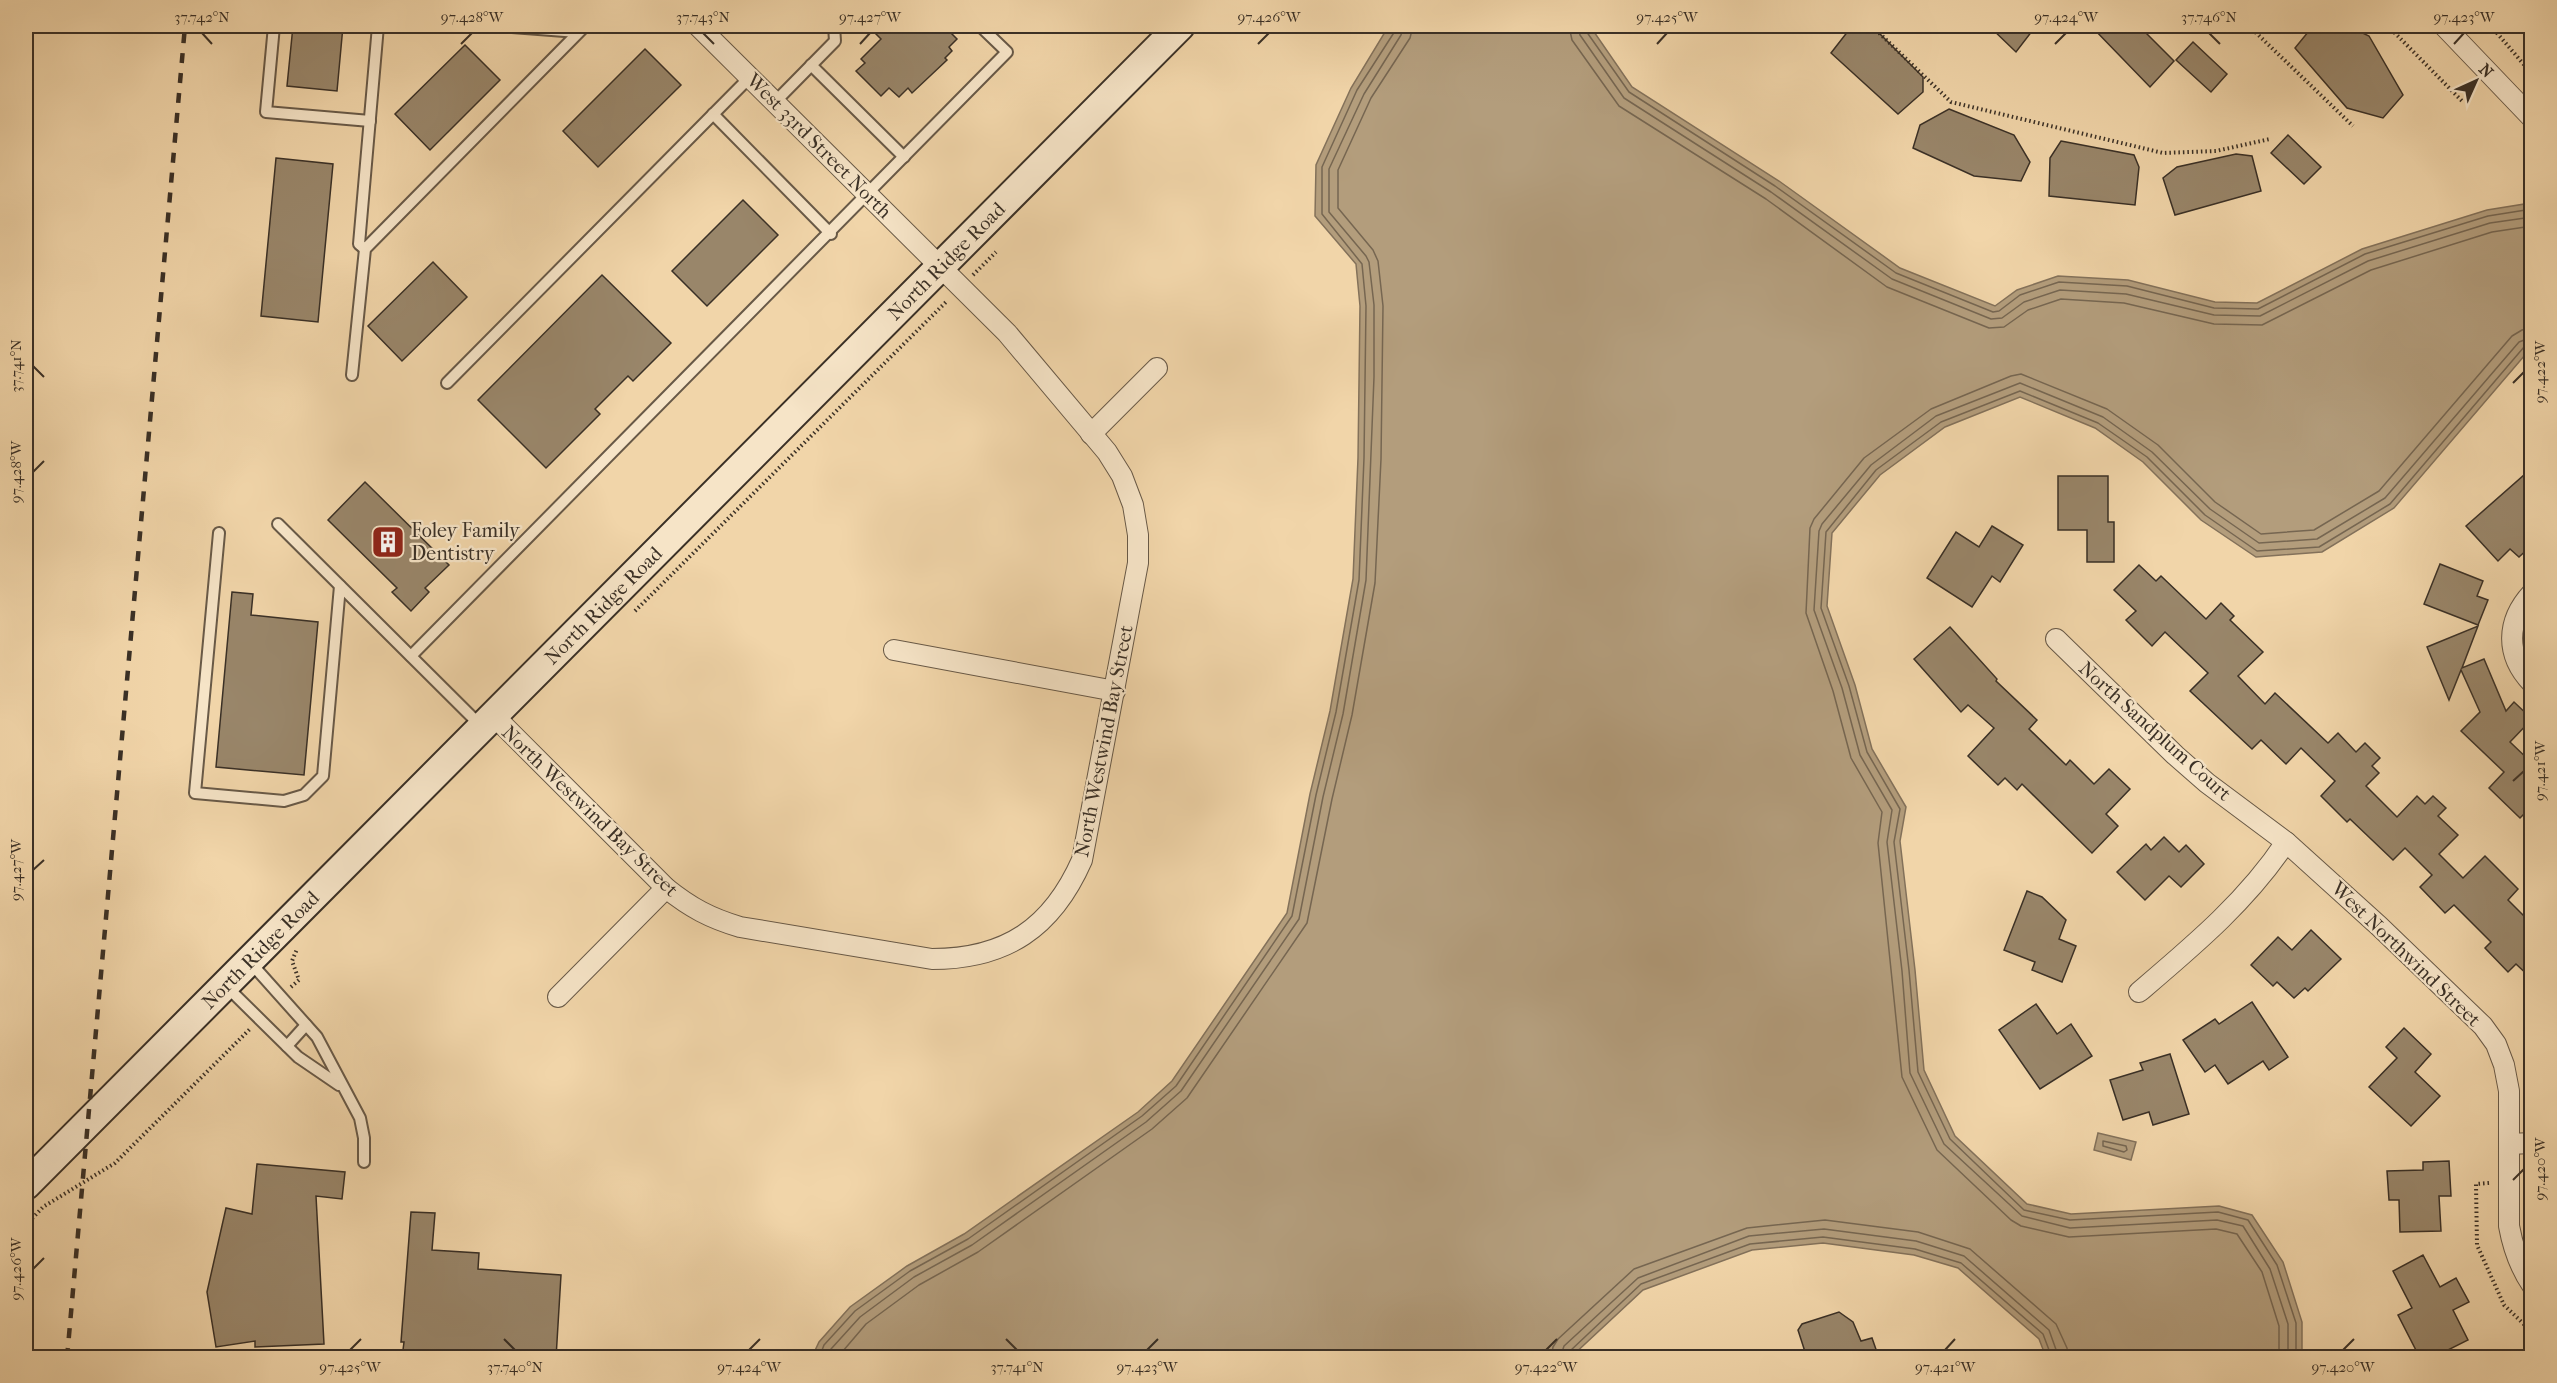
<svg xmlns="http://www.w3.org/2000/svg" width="2557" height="1383" viewBox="0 0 2557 1383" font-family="'IM FELL French Canon',serif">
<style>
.water{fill:#b39d7c;stroke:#83715a;stroke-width:1.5}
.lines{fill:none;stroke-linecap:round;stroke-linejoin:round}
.shore{stroke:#766651;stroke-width:1.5}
.building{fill:#99866a;stroke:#3a3026;stroke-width:1.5}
.lane-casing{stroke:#685947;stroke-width:14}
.street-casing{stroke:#685947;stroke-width:22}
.secondary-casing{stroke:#3a3026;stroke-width:32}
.path{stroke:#3a3026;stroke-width:4;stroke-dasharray:1.5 3;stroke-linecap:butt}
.lane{stroke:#f6e4c7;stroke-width:10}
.street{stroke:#f6e4c7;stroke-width:20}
.secondary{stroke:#f6e4c7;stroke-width:28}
.rail{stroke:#3a3026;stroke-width:4.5;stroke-dasharray:10 10;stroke-linecap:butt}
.ticks{fill:none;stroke:#3a3026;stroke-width:2}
.labels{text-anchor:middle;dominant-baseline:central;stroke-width:4.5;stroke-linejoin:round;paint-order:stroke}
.street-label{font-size:20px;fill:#3a3026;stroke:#f6e4c7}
.poi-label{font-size:20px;fill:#3a3026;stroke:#f6e4c7;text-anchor:start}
.neatline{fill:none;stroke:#3a3026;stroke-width:2}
.ticks-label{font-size:15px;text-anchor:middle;fill:#3a3026}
</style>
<rect width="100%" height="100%" fill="#f1d5a9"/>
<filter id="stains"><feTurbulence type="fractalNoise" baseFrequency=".00333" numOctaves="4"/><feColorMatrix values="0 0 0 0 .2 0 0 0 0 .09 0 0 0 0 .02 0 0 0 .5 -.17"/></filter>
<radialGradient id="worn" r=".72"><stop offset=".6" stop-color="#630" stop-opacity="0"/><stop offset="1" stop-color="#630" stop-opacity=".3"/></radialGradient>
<g class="water">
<path d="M 1392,26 L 1590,26 L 1632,87 L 1779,181 L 1900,268 L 1995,306 L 2017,290 L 2058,276 L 2128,280 L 2215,302 L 2257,303 L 2362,249 L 2487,210 L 2531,203 L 2531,348 L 2394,508 L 2322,552 L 2256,557 L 2201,520 L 2143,462 L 2095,428 L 2020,397 L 1945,427 L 1880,475 L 1832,533 L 1827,606 L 1855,685 L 1872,749 L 1906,807 L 1900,841 L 1915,970 L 1924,1070 L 1955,1136 L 2027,1204 L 2071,1214 L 2219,1206 L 2252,1215 L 2283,1262 L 2302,1322 L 2302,1357 L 2046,1357 L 2039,1339 L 1958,1268 L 1914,1255 L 1823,1243 L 1752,1250 L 1643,1290 L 1571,1357 L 812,1357 L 819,1342 L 850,1307 L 907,1266 L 964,1234 L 1138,1112 L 1172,1081 L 1287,913 L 1310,794 L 1330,711 L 1353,579 L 1358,458 L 1360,306 L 1356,264 L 1315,216 L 1316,165 L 1351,88 L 1385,32 Z"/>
<path d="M 2098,1133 L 2136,1142 L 2131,1160 L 2094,1150 Z"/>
</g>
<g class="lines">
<g class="shore">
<path d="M 1569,26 L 1572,40 L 1619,106 L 1766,199 L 1887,287 L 1989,328 L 2004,327 L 2028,310 L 2061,299 L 2124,303 L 2214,324 L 2262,325 L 2371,270 L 2492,232 L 2532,226"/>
<path d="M 1578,26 L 1580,35 L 1624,98 L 1771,192 L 1892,279 L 1991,319 L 2002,318 L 2024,302 L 2060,290 L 2126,294 L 2214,315 L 2260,316 L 2368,261 L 2490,223 L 2532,217"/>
<path d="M 1585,26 L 1586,31 L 1629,92 L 1775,186 L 1896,273 L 1993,312 L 1999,311 L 2020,295 L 2059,282 L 2127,286 L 2214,308 L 2258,309 L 2365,254 L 2488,216 L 2532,209"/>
<path d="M 2103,1141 L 2126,1146 L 2127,1150 L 2124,1152 L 2103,1146 Z"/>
<path d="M 819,1358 L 824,1345 L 855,1311 L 910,1271 L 968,1239 L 1142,1116 L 1176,1086 L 1292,916 L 1316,795 L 1336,712 L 1359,580 L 1364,458 L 1366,306 L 1362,264 L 1322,214 L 1322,167 L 1357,90 L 1395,31 L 1396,26"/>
<path d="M 827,1358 L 831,1349 L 860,1317 L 914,1277 L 972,1245 L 1146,1122 L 1181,1091 L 1299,919 L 1323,797 L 1343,714 L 1366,580 L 1374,377 L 1374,305 L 1369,262 L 1366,256 L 1329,212 L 1329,169 L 1364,94 L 1401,35 L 1404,26"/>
<path d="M 837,1358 L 866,1324 L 919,1285 L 978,1252 L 1152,1129 L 1187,1098 L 1307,923 L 1332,799 L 1352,715 L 1375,583 L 1381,459 L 1383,306 L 1378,261 L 1373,250 L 1338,208 L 1338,170 L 1371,98 L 1410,38 L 1413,26"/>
<path d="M 1551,1358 L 1553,1347 L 1558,1339 L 1634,1269 L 1747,1228 L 1825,1220 L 1918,1232 L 1970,1249 L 2056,1324 L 2067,1348 L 2068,1358"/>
<path d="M 1560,1358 L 1564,1346 L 1638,1278 L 1749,1236 L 1824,1229 L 1916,1241 L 1964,1256 L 2049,1330 L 2059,1358"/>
<path d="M 1568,1358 L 1570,1351 L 1641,1284 L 1750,1244 L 1823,1237 L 1915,1249 L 1961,1263 L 2043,1334 L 2052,1358"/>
<path d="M 2279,1358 L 2279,1326 L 2262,1272 L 2237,1234 L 2216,1229 L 2069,1237 L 2021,1226 L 2011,1220 L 1937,1150 L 1902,1077 L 1878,843 L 1882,812 L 1851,758 L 1833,691 L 1806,613 L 1810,528 L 1814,519 L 1864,458 L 1931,409 L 2011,376 L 2021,374 L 2107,409 L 2158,445 L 2215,502 L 2261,534 L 2314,530 L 2379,491 L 2512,336 L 2522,330 L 2532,328"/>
<path d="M 2288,1358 L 2288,1324 L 2270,1269 L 2243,1226 L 2217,1220 L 2070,1228 L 2022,1216 L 1944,1144 L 1910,1073 L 1902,971 L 1887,842 L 1892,810 L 1860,755 L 1842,688 L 1814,610 L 1819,531 L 1822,524 L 1871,465 L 1936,416 L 2020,383 L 2103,417 L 2152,452 L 2210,509 L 2259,543 L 2317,539 L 2385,498 L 2519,342 L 2532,337"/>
<path d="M 2296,1358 L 2296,1323 L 2277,1265 L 2248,1220 L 2218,1212 L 2070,1220 L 2024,1210 L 1950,1139 L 1918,1072 L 1909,970 L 1894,842 L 1900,809 L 1867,752 L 1849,686 L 1821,608 L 1826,532 L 1876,470 L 1941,422 L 2020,391 L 2098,423 L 2147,457 L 2205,515 L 2257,551 L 2319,547 L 2390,504 L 2524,347 L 2532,345"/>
</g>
</g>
<g class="building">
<path d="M 293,26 L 343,26 L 337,91 L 287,86 Z"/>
<path d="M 868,26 L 944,26 L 957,39 L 949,47 L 952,51 L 945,58 L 947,60 L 912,93 L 908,88 L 899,97 L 889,88 L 881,96 L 856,71 L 865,63 L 861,59 L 881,39 Z"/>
<path d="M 1852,26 L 1875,29 L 1923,77 L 1923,92 L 1898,114 L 1831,53 Z"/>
<path d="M 1989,26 L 2036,26 L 2016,52 Z"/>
<path d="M 2091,26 L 2139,26 L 2174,61 L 2150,87 Z"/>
<path d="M 2313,26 L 2348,26 L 2369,36 L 2403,95 L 2383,118 L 2347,108 L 2295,48 Z"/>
<path d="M 2193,42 L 2227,74 L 2211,92 L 2176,60 Z"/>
<path d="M 465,45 L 500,80 L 430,150 L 395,114 Z"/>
<path d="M 645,49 L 681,85 L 598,167 L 563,131 Z"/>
<path d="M 1949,109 L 2014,135 L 2030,162 L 2021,181 L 1974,176 L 1913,148 L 1920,125 Z"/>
<path d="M 2288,135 L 2321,167 L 2304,184 L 2271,153 Z"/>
<path d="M 2061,141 L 2134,155 L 2139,167 L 2135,205 L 2049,196 L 2050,158 Z"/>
<path d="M 2236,154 L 2252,156 L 2261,191 L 2175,215 L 2163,178 L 2177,167 Z"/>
<path d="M 276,158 L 333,164 L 318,322 L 261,316 Z"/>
<path d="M 743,200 L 778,235 L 707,306 L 672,271 Z"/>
<path d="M 433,262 L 467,297 L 402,361 L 368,326 Z"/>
<path d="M 602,275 L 671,343 L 633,381 L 628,376 L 595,409 L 600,414 L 546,468 L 478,400 Z"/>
<path d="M 2532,468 L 2532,545 L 2519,557 L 2510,549 L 2498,561 L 2466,526 Z"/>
<path d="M 2058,476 L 2108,476 L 2108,522 L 2114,522 L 2114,562 L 2087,562 L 2087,530 L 2058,530 Z"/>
<path d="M 365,482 L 449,565 L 425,588 L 429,592 L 411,611 L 392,592 L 397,588 L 328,520 Z"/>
<path d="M 1992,526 L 2023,545 L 2000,582 L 1992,576 L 1972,607 L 1927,578 L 1956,532 L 1979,547 Z"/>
<path d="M 2440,564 L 2483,581 L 2477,596 L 2488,600 L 2478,625 L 2424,604 Z"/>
<path d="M 2139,565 L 2156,581 L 2161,576 L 2206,619 L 2221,603 L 2234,616 L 2230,620 L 2263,652 L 2238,676 L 2265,704 L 2275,693 L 2328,743 L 2338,733 L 2356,752 L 2365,743 L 2380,758 L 2372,766 L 2379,773 L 2366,786 L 2397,817 L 2417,796 L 2425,804 L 2433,796 L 2446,808 L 2438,816 L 2458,835 L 2439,854 L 2463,878 L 2485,856 L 2518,889 L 2508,900 L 2532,924 L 2532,979 L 2516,964 L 2508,972 L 2485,948 L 2491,942 L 2454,905 L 2445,913 L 2420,887 L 2432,875 L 2405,848 L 2393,860 L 2350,819 L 2347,822 L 2321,796 L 2335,781 L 2301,748 L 2286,764 L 2261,740 L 2252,749 L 2190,691 L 2208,673 L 2165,632 L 2152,646 L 2126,620 L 2136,611 L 2114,590 Z"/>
<path d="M 232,592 L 253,594 L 251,615 L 318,622 L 304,775 L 216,767 Z"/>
<path d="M 2478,626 L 2462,668 L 2484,659 L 2506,711 L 2514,702 L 2532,719 L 2510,742 L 2532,763 L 2532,806 L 2520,818 L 2489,788 L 2504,772 L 2461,731 L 2480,712 L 2461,670 L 2449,700 L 2427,647 Z"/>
<path d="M 1950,627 L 1997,679 L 1996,681 L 2037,720 L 2029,729 L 2066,765 L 2070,760 L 2094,784 L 2109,769 L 2130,789 L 2106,814 L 2118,826 L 2092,853 L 2022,784 L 2017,790 L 2005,778 L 1998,785 L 1968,756 L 1994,728 L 1968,705 L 1961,712 L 1914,659 Z"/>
<path d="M 2164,837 L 2179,852 L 2186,845 L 2204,864 L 2181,887 L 2169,876 L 2145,900 L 2117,872 L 2146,844 L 2151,850 Z"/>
<path d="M 2027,891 L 2042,897 L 2066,920 L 2059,939 L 2076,946 L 2062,982 L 2032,970 L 2035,962 L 2004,950 Z"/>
<path d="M 2311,930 L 2341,959 L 2308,991 L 2305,988 L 2294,998 L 2277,982 L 2273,986 L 2251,965 L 2278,937 L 2292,950 Z"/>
<path d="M 2252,1002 L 2288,1057 L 2269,1070 L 2263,1061 L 2228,1084 L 2215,1065 L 2205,1072 L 2183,1040 L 2215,1019 L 2219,1024 Z"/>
<path d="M 2036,1004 L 2057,1034 L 2071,1024 L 2092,1056 L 2040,1089 L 1999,1030 Z"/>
<path d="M 2404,1028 L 2431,1054 L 2415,1072 L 2440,1096 L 2411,1126 L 2369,1087 L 2397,1058 L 2386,1047 Z"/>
<path d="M 2170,1054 L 2189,1114 L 2153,1125 L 2149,1112 L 2123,1120 L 2110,1080 L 2143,1070 L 2140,1063 Z"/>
<path d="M 2449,1161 L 2451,1196 L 2439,1196 L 2441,1231 L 2400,1232 L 2399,1200 L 2389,1200 L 2387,1171 L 2423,1170 L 2423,1162 Z"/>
<path d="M 257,1164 L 345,1172 L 342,1199 L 316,1196 L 324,1344 L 255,1347 L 255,1341 L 216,1347 L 207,1292 L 226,1208 L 252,1214 Z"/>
<path d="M 411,1212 L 435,1213 L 432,1250 L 479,1253 L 478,1269 L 561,1275 L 556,1358 L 402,1358 L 404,1342 L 401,1342 Z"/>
<path d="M 2423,1255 L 2440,1287 L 2456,1278 L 2469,1302 L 2453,1310 L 2468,1340 L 2432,1358 L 2420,1358 L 2398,1315 L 2412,1308 L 2393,1271 Z"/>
<path d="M 1839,1312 L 1853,1322 L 1861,1341 L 1872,1338 L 1879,1358 L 1807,1358 L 1798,1330 L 1802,1324 Z"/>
</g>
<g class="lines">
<defs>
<g id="lane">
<path d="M 274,26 L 266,112 L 370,121"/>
<path d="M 498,26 L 578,32"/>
<path d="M 811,65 L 904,157"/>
<path d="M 775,102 L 835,41 L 834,26"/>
<path d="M 713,114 L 831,234"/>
<path d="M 365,249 L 359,244 L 378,26"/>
<path d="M 352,375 L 365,249 L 585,26"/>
<path d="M 447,383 L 750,77"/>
<path d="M 278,524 L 480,725"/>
<path d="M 219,533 L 195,793 L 284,801 L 304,795 L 323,776 L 340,586"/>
<path d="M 411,656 L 1007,52 L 980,26"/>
<path d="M 250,962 L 317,1037 L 360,1118 L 364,1138 L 364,1162"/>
<path d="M 225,985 L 298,1057 L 339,1085"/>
<path d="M 287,1046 L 306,1025"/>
</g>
<g id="street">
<path d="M 2444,26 L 2532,118"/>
<path d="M 1091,434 L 1157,368"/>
<path d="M 2532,593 C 2506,621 2505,655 2532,683"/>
<path d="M 2056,639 L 2175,755 L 2207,783 L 2286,842"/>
<path d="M 894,650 L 1115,691"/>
<path d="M 494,716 L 666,888 C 691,908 710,918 740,927 L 932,959 C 1006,959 1052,928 1082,860 L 1138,563 L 1138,535 L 1133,505 L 1122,476 L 1107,452 L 1007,333 L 698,26"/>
<path d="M 2139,992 C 2193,946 2247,901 2286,842 L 2379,926 L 2483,1026 L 2496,1044 L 2504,1065 L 2509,1091 L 2509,1226 C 2513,1248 2519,1266 2532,1285"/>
<path d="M 558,997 L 666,888"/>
<path d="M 2509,1144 L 2532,1143"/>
</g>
<g id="secondary">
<path id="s1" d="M 26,1185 L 1180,26"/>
</g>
</defs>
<use href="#lane" class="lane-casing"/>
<use href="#street" class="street-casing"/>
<use href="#secondary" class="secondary-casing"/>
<g class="path">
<path d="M 1874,26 L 1875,29 L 1951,102 L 2163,153 L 2216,151 L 2270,139"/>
<path d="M 2249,26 L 2353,126"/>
<path d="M 2388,26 L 2462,101"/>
<path d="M 2491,26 L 2532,74"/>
<path d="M 973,275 L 996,252"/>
<path d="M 635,611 L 947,301"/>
<path d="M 291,987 L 299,980 L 292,961 L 297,949"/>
<path d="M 2489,1183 L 2476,1184 L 2477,1245 L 2504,1305 L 2532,1332"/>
<path d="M 26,1225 L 43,1207 L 115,1163 L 250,1029"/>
</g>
<use href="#lane" class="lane"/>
<use href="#street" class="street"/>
<use href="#secondary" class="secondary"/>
<path class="rail" d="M 67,1358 L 185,26"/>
</g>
<path class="ticks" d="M 202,33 L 212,44M 703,33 L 714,44M 2209,33 L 2220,44M 461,44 L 472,33M 860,44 L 870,33M 1258,44 L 1269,33M 1657,44 L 1667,33M 2055,44 L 2066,33M 2454,44 L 2464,33M 33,366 L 44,377M 2513,383 L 2524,372M 33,472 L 44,461M 2513,781 L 2524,771M 33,870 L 44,860M 2513,1180 L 2524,1169M 33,1269 L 44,1258M 504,1339 L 515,1350M 1006,1339 L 1017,1350M 350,1350 L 361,1339M 749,1350 L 760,1339M 1147,1350 L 1158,1339M 1546,1350 L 1557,1339M 1945,1350 L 1955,1339M 2343,1350 L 2354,1339"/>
<defs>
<symbol id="building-square" viewBox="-11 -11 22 22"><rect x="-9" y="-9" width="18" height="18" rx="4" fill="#8f2418" stroke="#f6e4c7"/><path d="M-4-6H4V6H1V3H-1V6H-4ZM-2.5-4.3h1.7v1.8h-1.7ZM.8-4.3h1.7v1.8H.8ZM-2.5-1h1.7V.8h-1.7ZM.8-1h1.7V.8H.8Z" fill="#fff"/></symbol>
</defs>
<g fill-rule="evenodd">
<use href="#building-square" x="369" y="523" width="38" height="38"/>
</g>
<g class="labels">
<g class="street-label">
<text transform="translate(819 146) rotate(45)">West 33rd Street North</text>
<text stroke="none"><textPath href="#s1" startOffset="1304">North Ridge Road</textPath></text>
<text stroke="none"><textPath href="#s1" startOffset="818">North Ridge Road</textPath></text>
<text transform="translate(2155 731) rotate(42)">North Sandplum Court</text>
<text transform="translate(1104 741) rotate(-79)">North Westwind Bay Street</text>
<text transform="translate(590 811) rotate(44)">North Westwind Bay Street</text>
<text stroke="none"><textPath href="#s1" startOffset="332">North Ridge Road</textPath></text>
<text transform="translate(2406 954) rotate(44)">West Northwind Street</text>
</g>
<g class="poi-label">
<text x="411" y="530">Foley Family<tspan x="411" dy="23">Dentistry</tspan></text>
</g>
</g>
<rect width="2557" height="1383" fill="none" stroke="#f1d5a9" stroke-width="66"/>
<g transform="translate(2476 81) rotate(45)" stroke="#f6e4c7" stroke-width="4.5" paint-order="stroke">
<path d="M0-4.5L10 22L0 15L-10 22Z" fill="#3a3026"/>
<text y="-9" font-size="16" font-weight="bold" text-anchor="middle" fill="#3a3026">N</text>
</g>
<rect x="33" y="33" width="2491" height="1317" class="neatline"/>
<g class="ticks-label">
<text x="202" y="22">37.742°N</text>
<text x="472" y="22">97.428°W</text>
<text x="703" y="22">37.743°N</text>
<text x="870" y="22">97.427°W</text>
<text x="1269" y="22">97.426°W</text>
<text x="1667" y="22">97.425°W</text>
<text x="2066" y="22">97.424°W</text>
<text x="2209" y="22">37.746°N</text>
<text x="2464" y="22">97.423°W</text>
<text transform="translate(16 366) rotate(-90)" y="5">37.741°N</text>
<text transform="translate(2540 372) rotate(-90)" y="5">97.422°W</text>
<text transform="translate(16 472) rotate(-90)" y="5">97.428°W</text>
<text transform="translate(2540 771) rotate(-90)" y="5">97.421°W</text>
<text transform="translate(16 870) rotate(-90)" y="5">97.427°W</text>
<text transform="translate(2540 1169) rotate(-90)" y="5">97.420°W</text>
<text transform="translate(16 1269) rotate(-90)" y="5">97.426°W</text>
<text x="350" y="1372">97.425°W</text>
<text x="515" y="1372">37.740°N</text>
<text x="749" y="1372">97.424°W</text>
<text x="1017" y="1372">37.741°N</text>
<text x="1147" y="1372">97.423°W</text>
<text x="1546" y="1372">97.422°W</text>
<text x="1945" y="1372">97.421°W</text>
<text x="2343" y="1372">97.420°W</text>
</g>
<rect width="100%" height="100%" filter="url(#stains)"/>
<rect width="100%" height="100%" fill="url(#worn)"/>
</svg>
